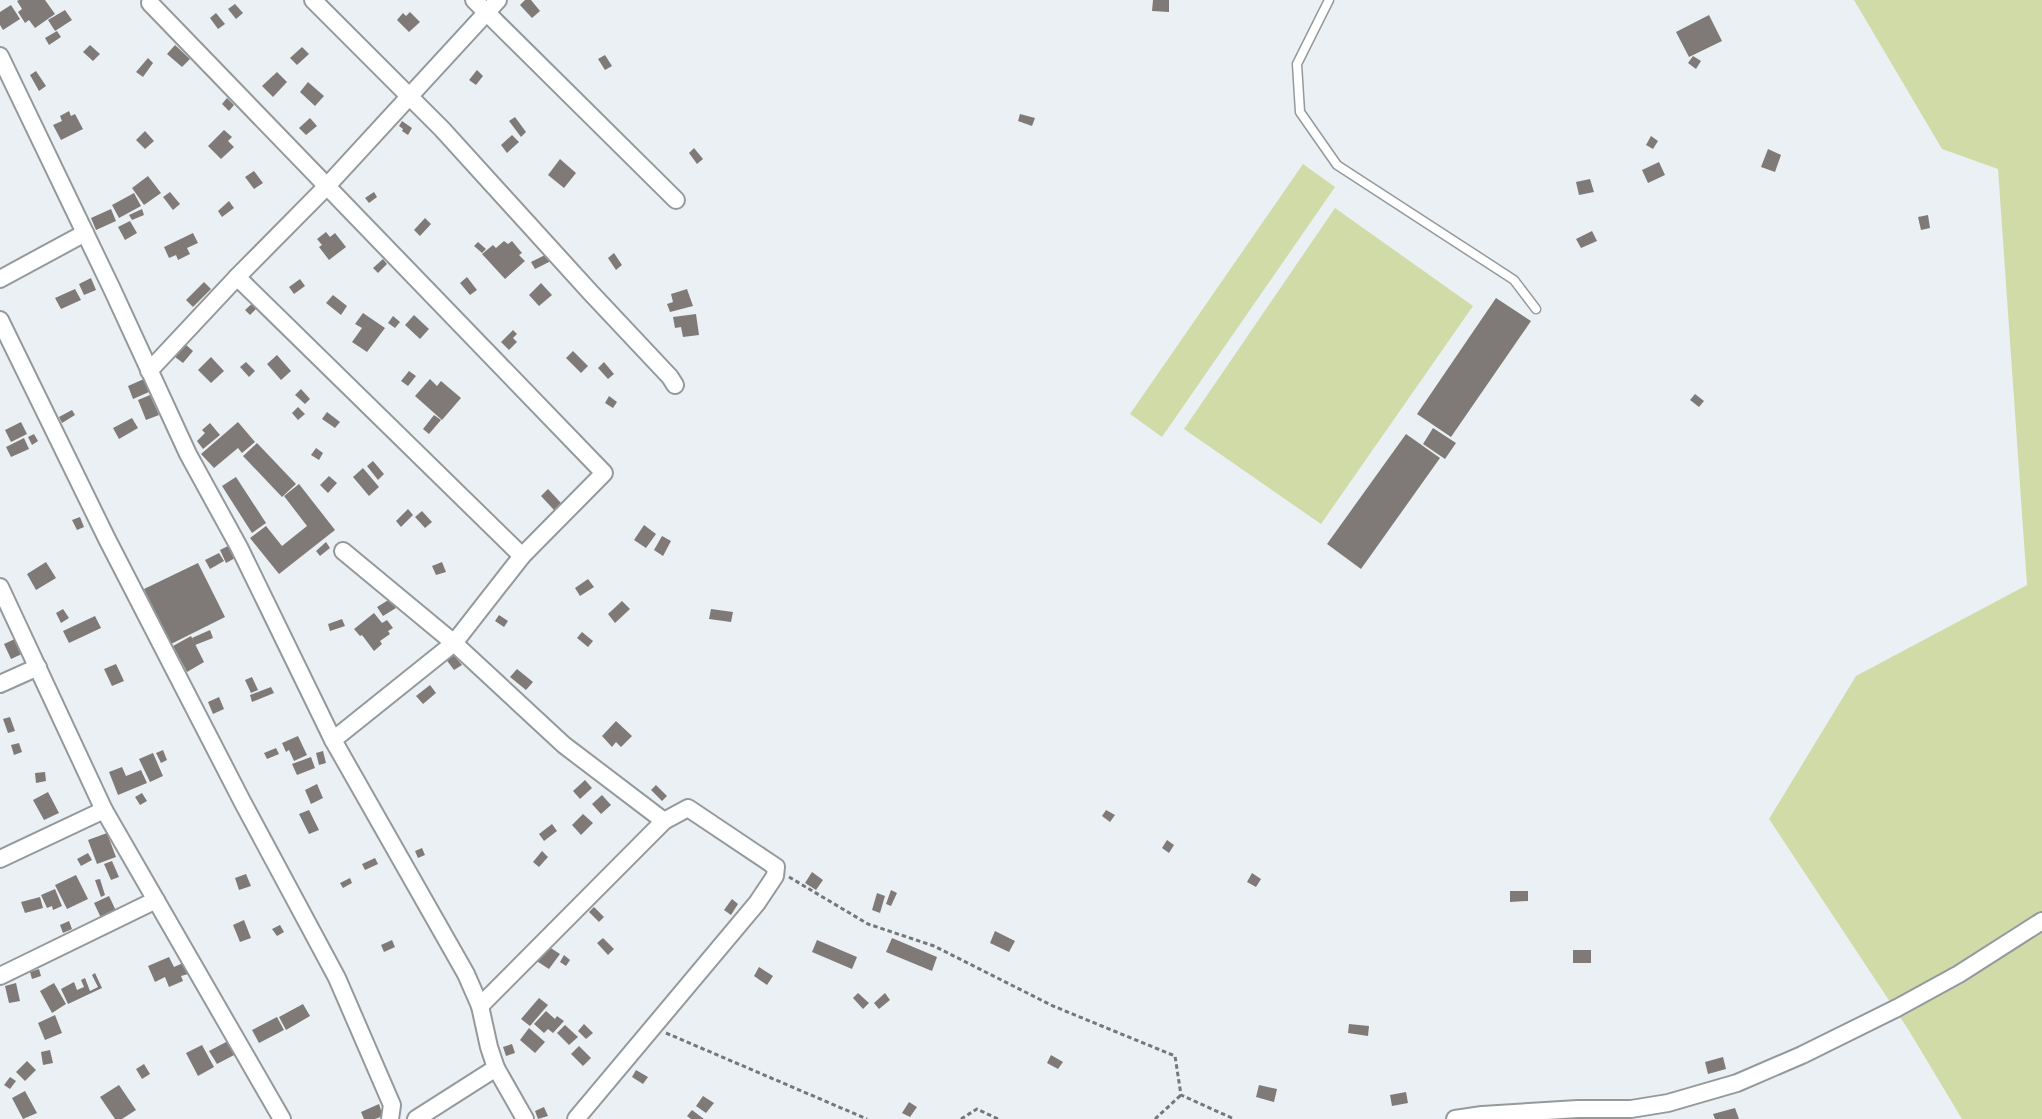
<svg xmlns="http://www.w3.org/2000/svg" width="2042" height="1119" viewBox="0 0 2042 1119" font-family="'Source Sans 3',sans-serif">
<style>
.green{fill:#d0dba8}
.building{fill:#7f7a77}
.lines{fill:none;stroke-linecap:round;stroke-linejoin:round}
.lane-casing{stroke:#94999c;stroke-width:11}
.street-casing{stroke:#94999c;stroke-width:20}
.path{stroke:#75787a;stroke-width:3;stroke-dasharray:4.5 3;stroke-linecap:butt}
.lane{stroke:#fff;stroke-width:8}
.street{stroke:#fff;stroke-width:16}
</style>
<rect width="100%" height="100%" fill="#ebf0f4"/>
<g class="green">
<path d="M 1854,0 L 2042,0 L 2042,1119 L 1962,1119 L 1908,1029 L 1769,819 L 1856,676 L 2027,585 L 1998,169 L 1942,149 Z"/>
<path d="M 1303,164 L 1335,187 L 1162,437 L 1130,414 Z"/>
<path d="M 1335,208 L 1473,306 L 1321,524 L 1184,429 Z"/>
</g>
<g class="building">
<path d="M 19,0 L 45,0 L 55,14 L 35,28 L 29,20 L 25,23 L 18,12 L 22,9 L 17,1 Z"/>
<path d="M 525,0 L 531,0 L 540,11 L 532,18 L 520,5 Z"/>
<path d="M 1153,0 L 1169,0 L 1169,12 L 1152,11 Z"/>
<path d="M 235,4 L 243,13 L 236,19 L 228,9 Z"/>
<path d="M 11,5 L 20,19 L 3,30 L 0,25 L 0,12 Z"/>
<path d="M 65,10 L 72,20 L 55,31 L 48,20 Z"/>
<path d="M 410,12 L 420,22 L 409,32 L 397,20 L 403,13 L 406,16 Z"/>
<path d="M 216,13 L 225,24 L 218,29 L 210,18 Z"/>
<path d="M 1709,15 L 1722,41 L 1689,57 L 1676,32 Z"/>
<path d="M 57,31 L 61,37 L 49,45 L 45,38 Z"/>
<path d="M 90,45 L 100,54 L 93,61 L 83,52 Z"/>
<path d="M 175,45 L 190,59 L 182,67 L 167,54 Z"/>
<path d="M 302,47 L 309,54 L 297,65 L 290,58 Z"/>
<path d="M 605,55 L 612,66 L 605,70 L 598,59 Z"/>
<path d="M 1693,56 L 1701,61 L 1696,69 L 1688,63 Z"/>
<path d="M 148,58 L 153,63 L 143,77 L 136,72 Z"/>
<path d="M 477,70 L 483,76 L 476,85 L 469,80 Z"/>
<path d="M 36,71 L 46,86 L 39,91 L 30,75 Z"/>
<path d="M 277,72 L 287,82 L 273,97 L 262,86 Z"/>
<path d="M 308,82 L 324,96 L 315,106 L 300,92 Z"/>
<path d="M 227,98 L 234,105 L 229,111 L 222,104 Z"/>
<path d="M 69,111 L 71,116 L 75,114 L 83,129 L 61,140 L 53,125 L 62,121 L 60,116 Z"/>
<path d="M 1020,114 L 1035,118 L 1032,126 L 1018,121 Z"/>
<path d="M 515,117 L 526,132 L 521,137 L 509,121 Z"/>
<path d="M 310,118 L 317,126 L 306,135 L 299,128 Z"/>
<path d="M 402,121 L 412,128 L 408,135 L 402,131 L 403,129 L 399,126 Z"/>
<path d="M 224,130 L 232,137 L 228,141 L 234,147 L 221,159 L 208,146 Z"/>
<path d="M 145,131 L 154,141 L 145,149 L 136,140 Z"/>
<path d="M 512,135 L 519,142 L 507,153 L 501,145 Z"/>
<path d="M 1651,136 L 1658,141 L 1653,149 L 1646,145 Z"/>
<path d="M 694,148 L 703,159 L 697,164 L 689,153 Z"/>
<path d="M 1768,149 L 1781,155 L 1775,172 L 1761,167 Z"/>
<path d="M 560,159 L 576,173 L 564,188 L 548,175 Z"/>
<path d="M 1659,162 L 1665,175 L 1648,183 L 1642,170 Z"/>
<path d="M 254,171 L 263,183 L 254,189 L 245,177 Z"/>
<path d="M 148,176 L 161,193 L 144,205 L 132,188 Z"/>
<path d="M 1590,179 L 1594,192 L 1579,195 L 1576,182 Z"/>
<path d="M 170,192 L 180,204 L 173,210 L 163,197 Z"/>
<path d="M 374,192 L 377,197 L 369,203 L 365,198 Z"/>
<path d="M 134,193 L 141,206 L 119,218 L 112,205 Z"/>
<path d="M 229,201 L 234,208 L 222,217 L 218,211 Z"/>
<path d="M 111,209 L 116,221 L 96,230 L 91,218 Z"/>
<path d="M 142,209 L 144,215 L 132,220 L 129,215 Z"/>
<path d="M 1928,215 L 1930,228 L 1921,230 L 1918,217 Z"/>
<path d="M 425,218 L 431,224 L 420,236 L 414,230 Z"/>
<path d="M 130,221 L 137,233 L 125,240 L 118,227 Z"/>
<path d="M 1592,231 L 1597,241 L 1581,248 L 1576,239 Z"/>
<path d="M 326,232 L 330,237 L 335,233 L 346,247 L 329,260 L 319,247 L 322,245 L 317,239 Z"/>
<path d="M 193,233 L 198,243 L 187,248 L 190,254 L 178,260 L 176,255 L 169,258 L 164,247 Z"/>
<path d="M 504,241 L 508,244 L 512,241 L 522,253 L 519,255 L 525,261 L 505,279 L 482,254 L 493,245 L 496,248 Z"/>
<path d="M 478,242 L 486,249 L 482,253 L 474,246 Z"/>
<path d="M 614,253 L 622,265 L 616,270 L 608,258 Z"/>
<path d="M 547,254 L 551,261 L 535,269 L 531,262 Z"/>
<path d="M 383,259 L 387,264 L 378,273 L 373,268 Z"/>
<path d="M 467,277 L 477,290 L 470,295 L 460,283 Z"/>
<path d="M 91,278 L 96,290 L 84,295 L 79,284 Z"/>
<path d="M 300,279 L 305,286 L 294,294 L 289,287 Z"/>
<path d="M 204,282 L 211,289 L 193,307 L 186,300 Z"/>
<path d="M 541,283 L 552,295 L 539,306 L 529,295 Z"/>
<path d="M 75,289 L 81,300 L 61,309 L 55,298 Z"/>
<path d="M 687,289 L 693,306 L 670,312 L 667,304 L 673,302 L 671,294 Z"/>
<path d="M 333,295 L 347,306 L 341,315 L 326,303 Z"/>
<path d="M 1496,298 L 1531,321 L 1451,437 L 1417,414 Z"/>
<path d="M 256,300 L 261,304 L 250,315 L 245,310 Z"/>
<path d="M 363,313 L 385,328 L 367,352 L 352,342 L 362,328 L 355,324 Z"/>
<path d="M 696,314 L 699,335 L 683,337 L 681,327 L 675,328 L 673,317 Z"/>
<path d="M 414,315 L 429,329 L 420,339 L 405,325 Z"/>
<path d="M 393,316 L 400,322 L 395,328 L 388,323 Z"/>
<path d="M 513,330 L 517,334 L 513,338 L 517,342 L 509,350 L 501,342 Z"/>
<path d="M 185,344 L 193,351 L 183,363 L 175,357 Z"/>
<path d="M 573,351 L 588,366 L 581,373 L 566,358 Z"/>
<path d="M 277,355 L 291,371 L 281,380 L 267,364 Z"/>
<path d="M 211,357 L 224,371 L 211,383 L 198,370 Z"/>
<path d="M 246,362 L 255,371 L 249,377 L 240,367 Z"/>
<path d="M 604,362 L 614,374 L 608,379 L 598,368 Z"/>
<path d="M 409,371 L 416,376 L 408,386 L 401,381 Z"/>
<path d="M 144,379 L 149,392 L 133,399 L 128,386 Z"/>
<path d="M 430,379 L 437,386 L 441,381 L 461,398 L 442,420 L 415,396 Z"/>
<path d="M 301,389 L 310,399 L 305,404 L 295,395 Z"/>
<path d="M 1695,394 L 1704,401 L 1699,407 L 1690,400 Z"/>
<path d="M 150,395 L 159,415 L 146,420 L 138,400 Z"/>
<path d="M 609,396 L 617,402 L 613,408 L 605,403 Z"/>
<path d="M 298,407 L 305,414 L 298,420 L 292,413 Z"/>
<path d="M 72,410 L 75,415 L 62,423 L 59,417 Z"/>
<path d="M 327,412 L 340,422 L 335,428 L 322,419 Z"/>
<path d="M 434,415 L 441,420 L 429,434 L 423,429 Z"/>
<path d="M 132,418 L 138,428 L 119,439 L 113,428 Z"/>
<path d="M 21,422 L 27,434 L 11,442 L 5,430 Z"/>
<path d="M 238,422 L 255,442 L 242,453 L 238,448 L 214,468 L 201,454 Z"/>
<path d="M 210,423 L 220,435 L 203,449 L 197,441 L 205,433 L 202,430 Z"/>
<path d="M 1433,428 L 1456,443 L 1445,459 L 1423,444 Z"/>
<path d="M 34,434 L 38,441 L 32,445 L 28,437 Z"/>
<path d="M 1406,434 L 1440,458 L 1361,569 L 1327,544 Z"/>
<path d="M 24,438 L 29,449 L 11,457 L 6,447 Z"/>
<path d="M 257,443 L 296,484 L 282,497 L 243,456 Z"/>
<path d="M 316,448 L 323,453 L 319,460 L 311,455 Z"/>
<path d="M 373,461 L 384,474 L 378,480 L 367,466 Z"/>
<path d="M 363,468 L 379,487 L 369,496 L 353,477 Z"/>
<path d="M 329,476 L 337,483 L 328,493 L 320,485 Z"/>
<path d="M 236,477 L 266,523 L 252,533 L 222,486 Z"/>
<path d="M 299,484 L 335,530 L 279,574 L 250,538 L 266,526 L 282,546 L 307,526 L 284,496 Z"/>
<path d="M 548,489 L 561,503 L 554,510 L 541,496 Z"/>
<path d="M 408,509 L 413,515 L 401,527 L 396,521 Z"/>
<path d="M 422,511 L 432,522 L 425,528 L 415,517 Z"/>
<path d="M 80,517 L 84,527 L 77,530 L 72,520 Z"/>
<path d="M 644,525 L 656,534 L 646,548 L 634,540 Z"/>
<path d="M 662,536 L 671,541 L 663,556 L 654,550 Z"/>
<path d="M 326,542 L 330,548 L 320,556 L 316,551 Z"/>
<path d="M 230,545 L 237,557 L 226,563 L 220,550 Z"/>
<path d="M 219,553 L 224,561 L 210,569 L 205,560 Z"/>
<path d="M 46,562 L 56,578 L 36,590 L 27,574 Z"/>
<path d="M 442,562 L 446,572 L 436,575 L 432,566 Z"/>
<path d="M 198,563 L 225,617 L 171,644 L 144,589 Z"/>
<path d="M 588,579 L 594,587 L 580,596 L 575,588 Z"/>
<path d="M 390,599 L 396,608 L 383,616 L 377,607 Z"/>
<path d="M 622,601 L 630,609 L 615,623 L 608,614 Z"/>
<path d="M 63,609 L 69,618 L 61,623 L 56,613 Z"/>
<path d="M 711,609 L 733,612 L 731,622 L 709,619 Z"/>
<path d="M 374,613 L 382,623 L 387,620 L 393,628 L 388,631 L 390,634 L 380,641 L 382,644 L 374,651 L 362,635 L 360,636 L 354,629 Z"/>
<path d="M 499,615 L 508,621 L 504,627 L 495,621 Z"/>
<path d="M 95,616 L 101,628 L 69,643 L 63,631 Z"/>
<path d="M 342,619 L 345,626 L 330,631 L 328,624 Z"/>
<path d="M 210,630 L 213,638 L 195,645 L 192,638 Z"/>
<path d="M 582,632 L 593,641 L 588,647 L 577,638 Z"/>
<path d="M 191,636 L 204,662 L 187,672 L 173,646 Z"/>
<path d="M 17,638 L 24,653 L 11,659 L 4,644 Z"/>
<path d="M 452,653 L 462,665 L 454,670 L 445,658 Z"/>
<path d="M 116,664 L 124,681 L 112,686 L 104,669 Z"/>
<path d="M 517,669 L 533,682 L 526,690 L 510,677 Z"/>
<path d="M 252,677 L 258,690 L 251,693 L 245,680 Z"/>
<path d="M 430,685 L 436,693 L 423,704 L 416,696 Z"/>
<path d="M 271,687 L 274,693 L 252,702 L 250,695 Z"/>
<path d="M 219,697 L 224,709 L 213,714 L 208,702 Z"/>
<path d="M 10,717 L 15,731 L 8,733 L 3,719 Z"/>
<path d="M 616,721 L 632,736 L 621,747 L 616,742 L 612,747 L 602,736 Z"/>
<path d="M 298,736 L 307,755 L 294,761 L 289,750 L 286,752 L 282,743 Z"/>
<path d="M 19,743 L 22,752 L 14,755 L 11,745 Z"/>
<path d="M 276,748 L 279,754 L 267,759 L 264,753 Z"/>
<path d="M 163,750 L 167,760 L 161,763 L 156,753 Z"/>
<path d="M 323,751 L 326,763 L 319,765 L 316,753 Z"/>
<path d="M 153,753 L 163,776 L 150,782 L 139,759 Z"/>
<path d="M 311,757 L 315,768 L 297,775 L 292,764 Z"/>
<path d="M 122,767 L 126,776 L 141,770 L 147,783 L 118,795 L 109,772 Z"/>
<path d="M 45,772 L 46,781 L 36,783 L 35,773 Z"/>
<path d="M 585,780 L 592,788 L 580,799 L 573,791 Z"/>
<path d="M 317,784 L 323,798 L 311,804 L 305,790 Z"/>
<path d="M 656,785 L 667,796 L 662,801 L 651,790 Z"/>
<path d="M 48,792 L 59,813 L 44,820 L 33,800 Z"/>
<path d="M 142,793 L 147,801 L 140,805 L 135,797 Z"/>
<path d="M 602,795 L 611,805 L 601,814 L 592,804 Z"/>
<path d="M 309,810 L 319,830 L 309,834 L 299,814 Z"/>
<path d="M 1106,810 L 1115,815 L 1110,822 L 1102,816 Z"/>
<path d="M 583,814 L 593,823 L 581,835 L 572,825 Z"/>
<path d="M 552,824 L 557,831 L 544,841 L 539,834 Z"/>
<path d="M 107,833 L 116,857 L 97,864 L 88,840 Z"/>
<path d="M 1167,840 L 1174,845 L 1169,853 L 1162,848 Z"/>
<path d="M 422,848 L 425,855 L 418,858 L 415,851 Z"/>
<path d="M 542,851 L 548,857 L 539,867 L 533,862 Z"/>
<path d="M 88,853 L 92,860 L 81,866 L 77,859 Z"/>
<path d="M 375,858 L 378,864 L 365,870 L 362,864 Z"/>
<path d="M 112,861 L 119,877 L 111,880 L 104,864 Z"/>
<path d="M 812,872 L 823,880 L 816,890 L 805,883 Z"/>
<path d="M 1252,873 L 1261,879 L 1256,887 L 1247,882 Z"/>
<path d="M 246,874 L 251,886 L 239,890 L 235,878 Z"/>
<path d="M 76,875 L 88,899 L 67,909 L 55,885 Z"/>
<path d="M 350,878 L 352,883 L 343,888 L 340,883 Z"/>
<path d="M 100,879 L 105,895 L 101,897 L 95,880 Z"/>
<path d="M 55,889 L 62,906 L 53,910 L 52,906 L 47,908 L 41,895 Z"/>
<path d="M 891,890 L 897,893 L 891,906 L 886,904 Z"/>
<path d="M 1510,891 L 1528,891 L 1528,901 L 1510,902 Z"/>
<path d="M 877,893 L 885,896 L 880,913 L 872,910 Z"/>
<path d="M 109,896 L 117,913 L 102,920 L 94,903 Z"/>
<path d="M 40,897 L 43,908 L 25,913 L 21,902 Z"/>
<path d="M 732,899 L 738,904 L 731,915 L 724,910 Z"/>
<path d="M 594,907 L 604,917 L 599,922 L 589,912 Z"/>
<path d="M 244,920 L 251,938 L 240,942 L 233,925 Z"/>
<path d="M 69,921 L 72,929 L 63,933 L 60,925 Z"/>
<path d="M 280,925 L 284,932 L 277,936 L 272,929 Z"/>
<path d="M 995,931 L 1015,941 L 1009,952 L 990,943 Z"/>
<path d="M 603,938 L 614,949 L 608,955 L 597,943 Z"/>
<path d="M 892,938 L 937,957 L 932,971 L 886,952 Z"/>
<path d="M 392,940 L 395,947 L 384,952 L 381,945 Z"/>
<path d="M 817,940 L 857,957 L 852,969 L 812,952 Z"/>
<path d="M 546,945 L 560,954 L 549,969 L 535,960 Z"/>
<rect x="1573" y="950" width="18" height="13"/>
<path d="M 564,955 L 570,960 L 566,966 L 560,962 Z"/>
<path d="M 169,957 L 174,967 L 183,963 L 188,974 L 181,976 L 183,981 L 169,987 L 165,977 L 155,982 L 148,966 Z"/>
<path d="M 759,967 L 773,976 L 767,985 L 754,976 Z"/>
<path d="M 39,969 L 41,976 L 32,979 L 30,972 Z"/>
<path d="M 95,973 L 102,988 L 68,1004 L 61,989 L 74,982 L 77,990 L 84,987 L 81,980 L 85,978 L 90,991 L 98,987 L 92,975 Z"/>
<path d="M 16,983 L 20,1001 L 9,1003 L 5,986 Z"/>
<path d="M 54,983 L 66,1004 L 52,1013 L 40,991 Z"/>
<path d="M 858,993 L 869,1003 L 863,1009 L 853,998 Z"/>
<path d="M 885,993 L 890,1000 L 879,1009 L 874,1003 Z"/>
<path d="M 539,998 L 548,1005 L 530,1026 L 521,1019 Z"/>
<path d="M 303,1004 L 310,1016 L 286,1030 L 279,1017 Z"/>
<path d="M 546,1011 L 555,1019 L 557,1016 L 564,1021 L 553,1033 L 548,1029 L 544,1033 L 534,1024 Z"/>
<path d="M 55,1015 L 62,1033 L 45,1040 L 38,1023 Z"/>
<path d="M 277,1017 L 284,1030 L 259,1043 L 252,1030 Z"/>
<path d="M 584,1024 L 593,1033 L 586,1039 L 578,1031 Z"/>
<path d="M 1349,1024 L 1369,1026 L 1368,1036 L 1348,1033 Z"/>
<path d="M 565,1025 L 578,1037 L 569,1045 L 557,1033 Z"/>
<path d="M 529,1028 L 545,1042 L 535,1053 L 520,1040 Z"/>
<path d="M 228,1041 L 236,1054 L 217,1064 L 209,1051 Z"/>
<path d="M 512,1044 L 515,1053 L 506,1056 L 503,1047 Z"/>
<path d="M 202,1045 L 214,1067 L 198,1076 L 186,1053 Z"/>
<path d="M 579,1046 L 591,1058 L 583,1066 L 571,1054 Z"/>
<path d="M 50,1050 L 53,1063 L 43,1065 L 41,1052 Z"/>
<path d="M 1051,1055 L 1063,1062 L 1058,1069 L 1047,1063 Z"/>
<path d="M 1723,1057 L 1726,1069 L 1708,1074 L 1705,1062 Z"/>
<path d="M 27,1061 L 36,1070 L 25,1081 L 16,1072 Z"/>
<path d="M 144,1064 L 150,1074 L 142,1079 L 136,1069 Z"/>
<path d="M 636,1070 L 648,1077 L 643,1084 L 632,1077 Z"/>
<path d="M 10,1077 L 16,1081 L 10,1089 L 4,1085 Z"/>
<path d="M 119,1085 L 136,1110 L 122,1119 L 115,1119 L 100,1097 Z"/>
<path d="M 1259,1085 L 1277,1089 L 1274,1102 L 1256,1097 Z"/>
<path d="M 25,1091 L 37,1113 L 23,1119 L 12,1098 Z"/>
<path d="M 1406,1092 L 1408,1103 L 1392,1106 L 1390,1095 Z"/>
<path d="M 703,1096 L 714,1103 L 706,1113 L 696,1106 Z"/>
<path d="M 909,1102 L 917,1107 L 910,1117 L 902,1113 Z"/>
<path d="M 379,1104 L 383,1116 L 375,1119 L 364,1119 L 361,1112 Z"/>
<path d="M 544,1107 L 548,1116 L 538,1119 L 535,1111 Z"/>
<path d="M 1735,1108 L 1739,1119 L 1715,1119 L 1713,1114 Z"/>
<path d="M 692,1110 L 704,1119 L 691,1119 L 687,1116 Z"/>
</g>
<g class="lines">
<defs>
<path id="lane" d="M 1329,0 L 1297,64 L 1300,112 L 1337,165 L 1514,280 L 1536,309"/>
<g id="street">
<path d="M 313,0 L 442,129 L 591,293 L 670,377 L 675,385"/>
<path d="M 474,0 L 676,200"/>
<path d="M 150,3 L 604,473 L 522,556 L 454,643 L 333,740"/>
<path d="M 0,56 L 112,289 L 188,454 L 239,547 L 333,740 L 466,974 L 480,1006 L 489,1047 L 496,1068 L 525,1119"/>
<path d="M 237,277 L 522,556"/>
<path d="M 0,279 L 85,233"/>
<path d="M 0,320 L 107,539 L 243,803 L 337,978 L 392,1105 L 390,1119"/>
<path d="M 149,371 L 237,277 L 327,186 L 498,0"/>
<path d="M 343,551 L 454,643 L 564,745 L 664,821"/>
<path d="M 0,587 L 104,810 L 282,1119"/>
<path d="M 0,684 L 38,667"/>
<path d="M 0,859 L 104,810"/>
<path d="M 0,976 L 156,900"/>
<path d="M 480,1006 L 664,821 L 688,808 L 776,867 L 775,876 L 757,903 L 576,1119"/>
<path d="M 416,1119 L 496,1068"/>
<path d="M 1455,1119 L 1482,1115 L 1578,1109 L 1631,1109 L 1668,1103 L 1737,1083 L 1802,1055 L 1897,1008 L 1959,974 L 2042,921"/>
</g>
</defs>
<use href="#lane" class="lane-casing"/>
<use href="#street" class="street-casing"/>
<g class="path">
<path d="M 789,877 L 868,924 L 934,946 L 1053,1006 L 1175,1056 L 1181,1095 L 1234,1119"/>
<path d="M 666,1033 L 867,1119"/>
<path d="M 961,1119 L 977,1109 L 998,1119"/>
<path d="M 1155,1119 L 1181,1095"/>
</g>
<use href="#lane" class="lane"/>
<use href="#street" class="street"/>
</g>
</svg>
